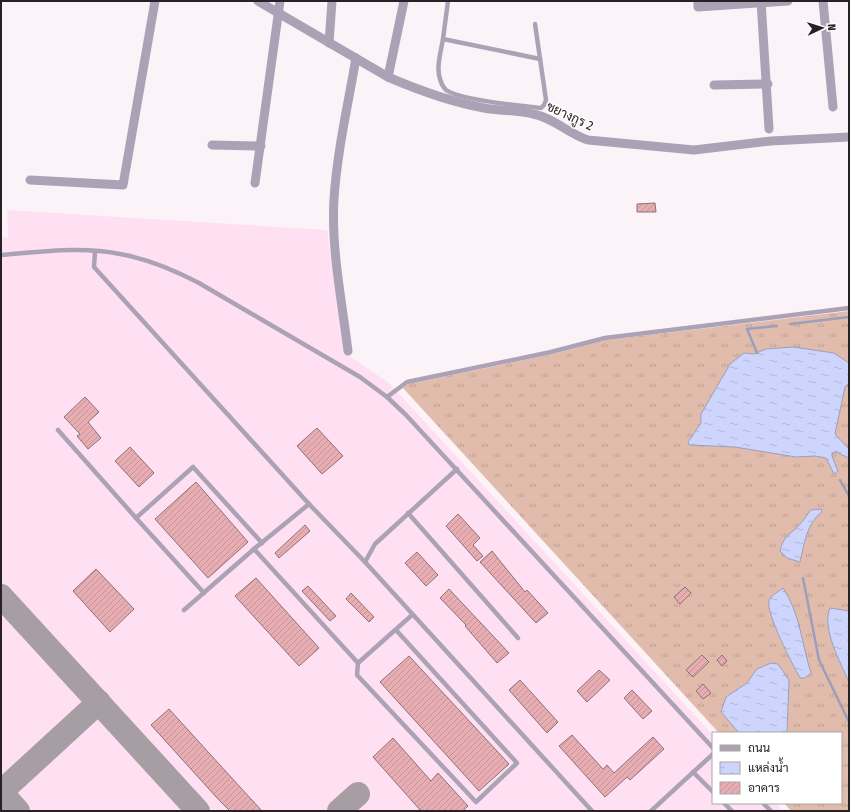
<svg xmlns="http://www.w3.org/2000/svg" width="850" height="812" viewBox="0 0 850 812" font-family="'Fira Sans Condensed',Sarabun,sans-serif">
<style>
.built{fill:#ffe0f3}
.grass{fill:url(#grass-tufts)}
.water{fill:url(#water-ripples);stroke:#9c9fbc}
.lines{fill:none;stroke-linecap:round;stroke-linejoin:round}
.stream{stroke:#9c9fbc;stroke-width:2.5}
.taxiway{stroke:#a79ea4;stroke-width:24}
.building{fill:url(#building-hatch);stroke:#8b7274}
.service{stroke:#aca2b6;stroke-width:4.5}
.minor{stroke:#aca2b6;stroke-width:9}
.labels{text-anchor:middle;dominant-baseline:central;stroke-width:3;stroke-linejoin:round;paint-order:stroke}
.street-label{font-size:13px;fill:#282025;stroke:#fff}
</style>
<defs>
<pattern id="grass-tufts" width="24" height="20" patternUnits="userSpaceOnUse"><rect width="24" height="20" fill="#e1bbab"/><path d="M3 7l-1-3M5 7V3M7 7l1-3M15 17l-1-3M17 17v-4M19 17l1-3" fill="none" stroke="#c1a093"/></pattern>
<pattern id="water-ripples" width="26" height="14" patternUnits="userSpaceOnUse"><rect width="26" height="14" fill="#cdd5fc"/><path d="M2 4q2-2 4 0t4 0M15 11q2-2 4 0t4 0" fill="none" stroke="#b0b7d8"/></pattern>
<pattern id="building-hatch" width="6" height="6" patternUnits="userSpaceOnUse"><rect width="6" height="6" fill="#e7adb3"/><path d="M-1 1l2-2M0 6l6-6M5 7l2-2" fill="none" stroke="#c6959a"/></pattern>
</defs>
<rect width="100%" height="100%" fill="#fcf3f8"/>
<path class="built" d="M 7,210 L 327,230 L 345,353 L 389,383 L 713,735 L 713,803 L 776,803 L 783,811 L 1,811 L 1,238 L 8,237 Z"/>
<path class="grass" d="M 849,311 L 849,811 L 791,811 L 784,803 L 841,803 L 841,733 L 719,733 L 403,388 L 408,384 L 553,354 L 606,340 Z"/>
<g class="water">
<path d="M 793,347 L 834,353 L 849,363 L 849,383 L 845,387 L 835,434 L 849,449 L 849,458 L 836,452 L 832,453 L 832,456 L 838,471 L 834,474 L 826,458 L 815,456 L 796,457 L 735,447 L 689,445 L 688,442 L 701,423 L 701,414 L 730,364 L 744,353 L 754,354 L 766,349 Z"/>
<path d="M 821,509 L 822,512 C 807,522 804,545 800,562 L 787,558 L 780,551 C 783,535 792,534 801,523 C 805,519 807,514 811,510 Z"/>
<path d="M 783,588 C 800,613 802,645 811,673 L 805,678 L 800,678 C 793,665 766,614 769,601 C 771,595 778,592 783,588 Z"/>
<path d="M 830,608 L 849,611 L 849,682 C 841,664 821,627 830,608 Z"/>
<path d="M 771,663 L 778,664 L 789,680 L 787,733 L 739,733 L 721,712 L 726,697 L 747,683 L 757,669 Z"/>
</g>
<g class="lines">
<g class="stream">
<path d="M 790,324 L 849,317"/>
<path d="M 757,353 L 747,329 L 777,326"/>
<path d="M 840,480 L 849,496"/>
<path d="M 803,578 L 819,660 L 849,722"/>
</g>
<g class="taxiway">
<path d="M 1,596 L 198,811"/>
<path d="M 1,792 L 99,702"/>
<path d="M 1,792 L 18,811"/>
<path d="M 339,811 L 358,794"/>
</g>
</g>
<g class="building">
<path d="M 655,203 L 656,212 L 637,212 L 637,204 Z"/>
<path d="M 85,397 L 99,412 L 88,422 L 101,438 L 88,449 L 77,436 L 80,434 L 64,417 Z"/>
<path d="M 317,428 L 343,456 L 322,474 L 297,446 Z"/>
<path d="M 130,447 L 154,473 L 139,487 L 115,461 Z"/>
<path d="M 196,482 L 248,542 L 208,578 L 155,519 Z"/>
<path d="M 458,514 L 480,538 L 473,545 L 483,556 L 477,561 L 446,526 Z"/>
<path d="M 305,525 L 310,531 L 279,558 L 275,553 Z"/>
<path d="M 492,551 L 525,592 L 527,590 L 548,613 L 536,623 L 480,562 Z"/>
<path d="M 417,552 L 438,575 L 426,586 L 405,563 Z"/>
<path d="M 96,569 L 134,609 L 110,632 L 73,591 Z"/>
<path d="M 256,578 L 319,648 L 299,666 L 235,596 Z"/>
<path d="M 308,586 L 336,616 L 330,621 L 302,591 Z"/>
<path d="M 685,587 L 691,593 L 680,604 L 674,597 Z"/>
<path d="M 449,589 L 509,653 L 497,663 L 465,626 L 466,625 L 440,598 Z"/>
<path d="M 351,593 L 374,617 L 369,622 L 346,599 Z"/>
<path d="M 702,655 L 709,662 L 693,677 L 686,670 Z"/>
<path d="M 722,655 L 727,661 L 722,666 L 717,660 Z"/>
<path d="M 409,656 L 509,764 L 479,791 L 380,682 Z"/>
<path d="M 599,670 L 610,680 L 587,702 L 577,691 Z"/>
<path d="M 520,680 L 558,722 L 547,733 L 509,690 Z"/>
<path d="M 703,684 L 711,693 L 703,699 L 696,691 Z"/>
<path d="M 632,690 L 652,711 L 643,719 L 624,698 Z"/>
<path d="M 169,709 L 240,787 L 262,811 L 230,811 L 218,799 L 151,725 Z"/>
<path d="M 572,735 L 603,769 L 607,765 L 614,773 L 653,737 L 664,749 L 630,780 L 627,777 L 605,797 L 559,746 Z"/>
<path d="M 393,738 L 431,781 L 438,773 L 468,806 L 463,811 L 421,811 L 373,757 Z"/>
</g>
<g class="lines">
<g class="service">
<path d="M 448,1 L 443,39 L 540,59"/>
<path d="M 443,39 C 441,51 436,67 440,79 C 441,83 443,87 446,90 C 460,100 521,106 541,108 L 544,105 L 546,100 L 535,24"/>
<path d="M 95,251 L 94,267 L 309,504 L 365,562"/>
<path d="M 1,255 C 40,252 81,246 120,254 C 148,259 174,270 199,283 L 360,377 L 387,397 L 406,415 L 713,748"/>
<path d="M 387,397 L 407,382 L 551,352 L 605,338 L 849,308"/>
<path d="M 58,430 L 136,518"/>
<path d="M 457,469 L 375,544 L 365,562 L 592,811"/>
<path d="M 408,513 L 518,638"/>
<path d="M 254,549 L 358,663"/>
<path d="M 204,593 L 136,518 L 193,467 L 262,543"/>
<path d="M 184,610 L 254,549 L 309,504"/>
<path d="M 396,630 L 517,763 L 476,802 L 357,675 L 358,663 L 412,615"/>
<path d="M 693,772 L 713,792"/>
<path d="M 724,803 L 732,811"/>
<path d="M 763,803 L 771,811"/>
<path d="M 651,811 L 713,754"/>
</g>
<g class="minor">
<path d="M 258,1 L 388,77 C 418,90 452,102 484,108 C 500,111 517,110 533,114 C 554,118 569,134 588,140 L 694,150 L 771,141 L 849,137"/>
<path d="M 698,1 L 698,7 L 788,1"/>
<path d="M 761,1 L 769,129"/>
<path d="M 823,1 L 833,107"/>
<path d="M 329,43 L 332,1"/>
<path d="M 388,77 L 404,1"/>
<path d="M 714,85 L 768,84"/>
<path d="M 212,145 L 261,146"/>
<path d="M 30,180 L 123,185 L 155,1"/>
<path d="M 255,183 L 280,1"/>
<path d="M 348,351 C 342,301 331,249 334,199 C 337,152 348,105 356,58"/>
</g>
</g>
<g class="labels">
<g class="street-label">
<text transform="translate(570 116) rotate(25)">ชยางกูร 2</text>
</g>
</g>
<rect width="850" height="812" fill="none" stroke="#282025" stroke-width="4"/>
<rect x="712" y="732" width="130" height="72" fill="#ffffff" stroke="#a9a6a8"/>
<rect x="720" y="745" width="20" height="6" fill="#aca2b6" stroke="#a9a6a8"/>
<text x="748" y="752" font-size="12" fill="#282025">ถนน</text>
<rect x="720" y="762" width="20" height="12" fill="url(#water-ripples)" stroke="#a9a6a8"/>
<text x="748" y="772" font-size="12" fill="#282025">แหล่งน้ำ</text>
<rect x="720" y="782" width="20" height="12" fill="url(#building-hatch)" stroke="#a9a6a8"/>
<text x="748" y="792" font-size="12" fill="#282025">อาคาร</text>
<g transform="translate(822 28) rotate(86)" stroke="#ffffff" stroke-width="3" paint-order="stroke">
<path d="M0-3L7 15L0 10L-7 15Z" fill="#282025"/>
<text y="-6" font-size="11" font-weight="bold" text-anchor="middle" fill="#282025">N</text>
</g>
</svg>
